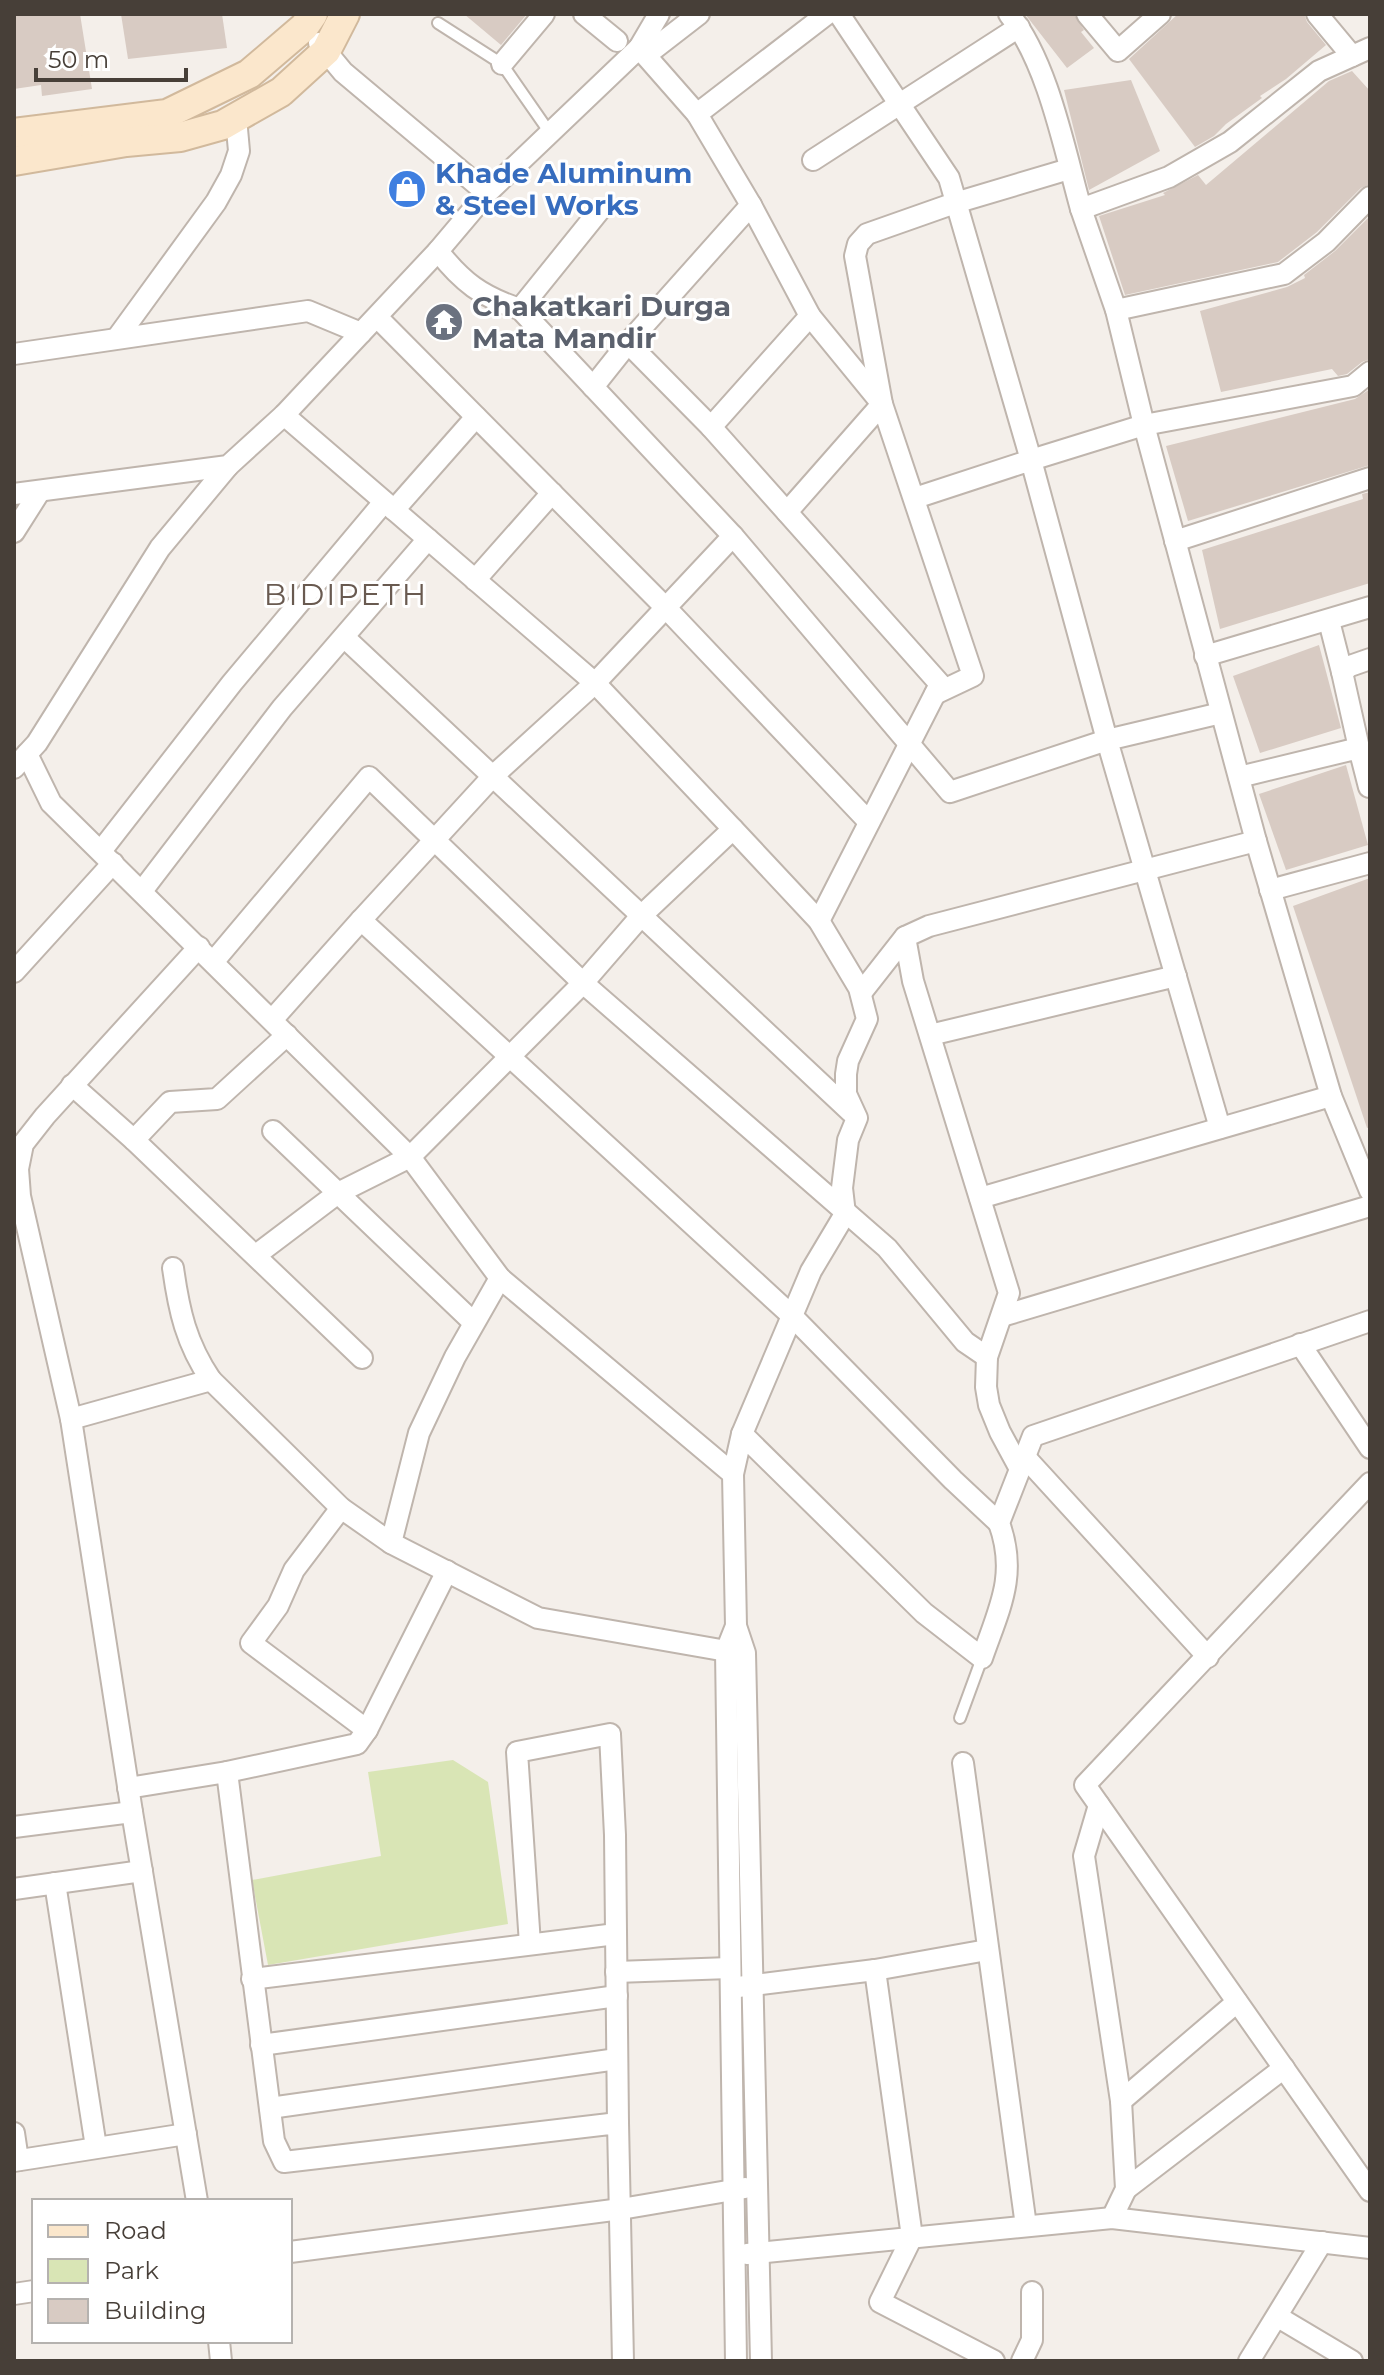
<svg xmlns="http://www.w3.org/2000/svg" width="1384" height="2375" viewBox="0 0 1384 2375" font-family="Montserrat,sans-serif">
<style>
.green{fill:#d9e5b5}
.building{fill:#d8cbc3}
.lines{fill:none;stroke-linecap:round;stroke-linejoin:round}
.service-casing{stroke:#bfb5ad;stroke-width:14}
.minor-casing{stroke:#bfb5ad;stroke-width:24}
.secondary-casing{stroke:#d1b99c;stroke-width:32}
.service{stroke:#fff;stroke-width:10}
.minor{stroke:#fff;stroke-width:20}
.secondary{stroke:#fbe7cc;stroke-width:28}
.labels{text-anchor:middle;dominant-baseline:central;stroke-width:6;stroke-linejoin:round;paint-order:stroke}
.shop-label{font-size:28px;font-weight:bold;fill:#366cbe;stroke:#fff;text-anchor:start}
.worship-label{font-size:28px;font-weight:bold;fill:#5b616d;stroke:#fff;text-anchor:start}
.neighbourhood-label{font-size:30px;letter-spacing:2px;fill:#695a50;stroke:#fff}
</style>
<rect width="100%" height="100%" fill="#f4efea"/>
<path class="green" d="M 453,1760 L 488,1782 L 508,1924 L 268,1965 L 252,1880 L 381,1856 L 368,1772 Z"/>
<g class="building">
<path d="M 14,14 L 80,14 L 92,89 L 42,96 L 41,85 L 14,89 Z"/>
<path d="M 121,14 L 222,14 L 227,48 L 128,59 Z"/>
<path d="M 464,14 L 527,14 L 501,45 Z"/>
<path d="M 1025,14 L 1074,14 L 1084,30 L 1081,32 L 1094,48 L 1067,68 Z"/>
<path d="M 1178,14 L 1304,14 L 1307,22 L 1326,45 L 1286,79 L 1260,96 L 1262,98 L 1226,124 L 1214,136 L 1195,147 L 1129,59 Z"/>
<path d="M 1352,71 L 1370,91 L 1370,184 L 1361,188 L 1317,232 L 1278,262 L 1125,295 L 1099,216 L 1165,195 L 1163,193 L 1198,175 L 1206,185 L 1329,81 Z"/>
<path d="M 1131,80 L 1160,151 L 1089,190 L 1064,90 Z"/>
<path d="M 1370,216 L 1370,359 L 1362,362 L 1347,374 L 1338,376 L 1332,369 L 1221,392 L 1200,311 L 1287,287 L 1305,278 L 1304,275 L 1335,251 Z"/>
<path d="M 1370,389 L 1370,465 L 1188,521 L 1166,446 L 1355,399 Z"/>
<path d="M 1370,492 L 1370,583 L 1220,629 L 1202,550 L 1363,499 L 1362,494 Z"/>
<path d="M 1319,645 L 1341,728 L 1260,753 L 1233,676 Z"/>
<path d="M 1346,765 L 1368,845 L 1286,870 L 1259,794 Z"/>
<path d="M 1370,878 L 1370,1127 L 1367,1128 L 1293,906 Z"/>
</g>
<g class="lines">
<defs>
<g id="service">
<path d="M 438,23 L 502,64 L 550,133"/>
<path d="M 960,1718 L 982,1658"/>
</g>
<g id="minor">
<path d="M 584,14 L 617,41"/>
<path d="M 839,14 L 949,178 L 1031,460 L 1144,425 L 1353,386 L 1370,372"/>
<path d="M 1009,14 C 1048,63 1064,148 1081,209 L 1169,177 L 1230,142 L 1319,71 L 1370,48"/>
<path d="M 1087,14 L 1118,51 L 1160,14"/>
<path d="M 1317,14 L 1352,56"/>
<path d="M 319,43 L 343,72 L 487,193 L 639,48 L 697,114 L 827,14"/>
<path d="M 639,48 L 659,14"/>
<path d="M 646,55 L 699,14"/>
<path d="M 502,64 L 544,14"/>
<path d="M 813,160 L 1019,27"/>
<path d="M 1081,209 L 1116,310 L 1144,425 L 1256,841"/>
<path d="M 438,251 C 462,282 482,297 520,309 L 733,536 L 595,683 L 494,775 L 361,920 L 791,1315 L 953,1480 L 999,1523"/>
<path d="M 520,309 L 599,211"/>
<path d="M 1116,310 L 1284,274 L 1326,242 L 1370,197"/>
<path d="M 810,316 L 882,404 L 973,676 L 935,694"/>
<path d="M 377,317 L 666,608 L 869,822"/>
<path d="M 117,338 L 216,202 L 231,175 L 239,151 L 236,118"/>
<path d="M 628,343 L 711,427 L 810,316 L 751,205"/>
<path d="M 14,354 L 308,311 L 361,333"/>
<path d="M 593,387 L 628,343 L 751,205 L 697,114"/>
<path d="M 284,415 L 595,683 L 733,829"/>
<path d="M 711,427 L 940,684 L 819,921"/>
<path d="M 14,494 L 228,466 L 284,415 L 438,251 L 487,193"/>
<path d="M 394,510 L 476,417"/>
<path d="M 787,512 L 882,404 L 855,256 L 858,244 L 867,234 L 955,203 L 1069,169"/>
<path d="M 14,532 L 40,491"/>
<path d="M 733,536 L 950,792 L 1107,740 L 1031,460 L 915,498"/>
<path d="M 1175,541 L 1370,478"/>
<path d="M 475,580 L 552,493"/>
<path d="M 1329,621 L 1342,672"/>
<path d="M 344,637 L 851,1112"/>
<path d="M 1205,656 L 1370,607"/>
<path d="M 1359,748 L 1342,672 L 1350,666 L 1370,659"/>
<path d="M 27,754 L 51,803 L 410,1157 L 500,1278 L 733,1474 L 736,1626 L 745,1653 L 761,2361"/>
<path d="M 14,768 L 37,743 L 160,548 L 228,466"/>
<path d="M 1239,777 L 1359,748 L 1369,787"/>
<path d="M 101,851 L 232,683 L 384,502"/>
<path d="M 1270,890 L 1370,863"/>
<path d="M 142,891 L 282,708 L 428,539"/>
<path d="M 214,961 L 369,777 L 583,983 L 887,1248 L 965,1342 L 987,1357"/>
<path d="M 14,972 L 113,863"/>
<path d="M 861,993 L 905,937"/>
<path d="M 272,1020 L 361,920"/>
<path d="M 287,1035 L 217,1099 L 170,1102 L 134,1140 L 362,1358"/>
<path d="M 930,1035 L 1176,976"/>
<path d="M 72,1085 L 134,1140"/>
<path d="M 1220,1128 L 1107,740 L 1221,713"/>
<path d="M 980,1198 L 1331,1096"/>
<path d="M 256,1255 L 338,1193 L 273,1131"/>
<path d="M 173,1268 C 179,1311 186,1343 211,1380"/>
<path d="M 1002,1316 L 1370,1206"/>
<path d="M 473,1322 L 338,1193 L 410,1157 L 583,983 L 641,916 L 733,829 L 819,921 L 859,988 L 867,1019 L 848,1061 L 846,1074 L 846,1094 L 857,1118 L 848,1140 L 842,1188 L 845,1214 L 811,1271 L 742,1434"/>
<path d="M 1300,1344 L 1370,1448"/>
<path d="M 71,1419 L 211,1380 L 341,1508 L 391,1543 L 419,1433 L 455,1357 L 500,1278"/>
<path d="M 1025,1457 L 1208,1657"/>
<path d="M 1020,1469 L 1000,1432 L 989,1405 L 986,1387 L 987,1357 L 1009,1293 L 913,981 L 905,937 L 929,926 L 1256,841 L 1331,1096 L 1370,1191"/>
<path d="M 733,1474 L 742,1434 L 924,1613 L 982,1658 C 999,1609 1018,1575 999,1523 L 1033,1436 L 1370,1321"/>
<path d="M 1370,1483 L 1085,1785 L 1370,2191"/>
<path d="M 391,1543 L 538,1618 L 738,1653"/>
<path d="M 736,1626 L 726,1651 L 736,2361"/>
<path d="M 367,1730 L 447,1571"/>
<path d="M 963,1763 L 1026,2226"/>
<path d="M 227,1772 L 357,1744 L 367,1730 L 251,1643 L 278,1606 L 294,1570 L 341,1508"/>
<path d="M 128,1788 L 227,1772 L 274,2141 L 284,2162 L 618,2123 L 623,2361"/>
<path d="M 1099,1805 L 1084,1856 L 1121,2101 L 1126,2189 L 1112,2218"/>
<path d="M 14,1827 L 132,1812"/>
<path d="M 55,1883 L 96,2147"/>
<path d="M 14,1889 L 142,1871"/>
<path d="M 530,1944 L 517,1752 L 610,1734 L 615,1835 L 618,2123"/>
<path d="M 875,1970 L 912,2237 L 880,2302 L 994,2361"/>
<path d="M 616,1972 L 730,1968"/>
<path d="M 252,1979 L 616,1934"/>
<path d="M 738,1987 L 875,1970 L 987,1950"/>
<path d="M 261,2045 L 617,1996"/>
<path d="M 1121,2101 L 1237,2002"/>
<path d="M 270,2108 L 617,2059"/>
<path d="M 14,2133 L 18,2160"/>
<path d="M 14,2161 L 186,2134"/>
<path d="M 1126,2189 L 1284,2068"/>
<path d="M 197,2201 L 132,1812 L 71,1419 L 20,1196 L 18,1169 L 23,1144 L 45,1116 L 199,947"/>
<path d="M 290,2252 L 621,2209 L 745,2188"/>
<path d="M 747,2254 L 1112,2218 L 1370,2248"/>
<path d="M 14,2294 L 34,2291"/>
<path d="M 1278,2317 L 1352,2361"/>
<path d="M 219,2341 L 221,2361"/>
<path d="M 1022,2361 L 1032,2340 L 1032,2292"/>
<path d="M 1249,2361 L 1322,2242"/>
</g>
<g id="secondary">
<path d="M 14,133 L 167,114 L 249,74 L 304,27 L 313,14"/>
<path d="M 14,161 L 126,142 L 180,137 L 223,125 L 281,92 L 326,51 L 345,14"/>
</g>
</defs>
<use href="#service" class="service-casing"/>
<use href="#minor" class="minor-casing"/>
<use href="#secondary" class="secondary-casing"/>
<use href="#service" class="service"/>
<use href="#minor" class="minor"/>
<use href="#secondary" class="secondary"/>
</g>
<defs>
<symbol id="shop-disc" viewBox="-11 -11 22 22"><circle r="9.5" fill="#3f7fe0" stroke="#fff"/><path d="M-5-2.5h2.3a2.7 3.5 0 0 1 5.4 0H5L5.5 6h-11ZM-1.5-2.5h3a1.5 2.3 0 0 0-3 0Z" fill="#fff"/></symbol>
<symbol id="temple-disc" viewBox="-11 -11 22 22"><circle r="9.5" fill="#6b7280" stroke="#fff"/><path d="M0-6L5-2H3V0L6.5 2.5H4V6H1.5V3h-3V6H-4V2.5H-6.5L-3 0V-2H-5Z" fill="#fff"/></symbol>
</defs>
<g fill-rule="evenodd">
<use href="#shop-disc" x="385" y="167" width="44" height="44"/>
<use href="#temple-disc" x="422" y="300" width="44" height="44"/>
</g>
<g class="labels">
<g class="shop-label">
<text x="435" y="173">Khade Aluminum<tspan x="435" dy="32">&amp; Steel Works</tspan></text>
</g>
<g class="worship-label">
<text x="472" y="306">Chakatkari Durga<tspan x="472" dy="32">Mata Mandir</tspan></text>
</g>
<g class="neighbourhood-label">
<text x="346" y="594">BIDIPETH</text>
</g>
</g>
<rect width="1384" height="2375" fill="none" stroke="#473f38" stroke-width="32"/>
<rect x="32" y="2199" width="260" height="144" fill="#ffffff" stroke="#b5b2af" stroke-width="2"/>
<rect x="48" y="2225" width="40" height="12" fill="#fbe7cc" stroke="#b5b2af" stroke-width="2"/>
<text x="104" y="2239" font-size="24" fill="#473f38">Road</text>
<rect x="48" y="2259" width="40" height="24" fill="#d9e5b5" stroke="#b5b2af" stroke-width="2"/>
<text x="104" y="2279" font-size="24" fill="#473f38">Park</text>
<rect x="48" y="2299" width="40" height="24" fill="#d8cbc3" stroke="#b5b2af" stroke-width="2"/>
<text x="104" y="2319" font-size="24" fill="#473f38">Building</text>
<path d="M36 68v12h150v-12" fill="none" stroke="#473f38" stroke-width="4"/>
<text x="48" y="68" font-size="24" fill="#473f38" stroke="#ffffff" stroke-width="6" paint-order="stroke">50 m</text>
</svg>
